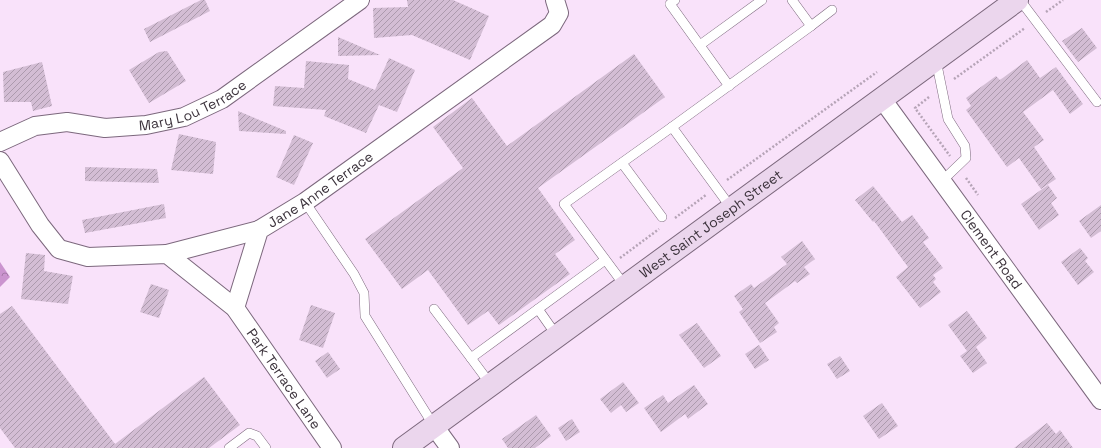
<svg xmlns="http://www.w3.org/2000/svg" width="1101" height="448" viewBox="0 0 1101 448" font-family="'Space Grotesk',sans-serif">
<style>
.forest{fill:url(#forest-crowns)}
.building{fill:url(#building-hatch)}
.lines{fill:none;stroke-linecap:round;stroke-linejoin:round}
.lane-casing{stroke:#7c687d;stroke-width:10}
.street-casing{stroke:#7c687d;stroke-width:20}
.secondary-casing{stroke:#7c687d;stroke-width:24}
.path{stroke:#b6a4b7;stroke-width:2.5;stroke-dasharray:2 2;stroke-linecap:butt}
.lane{stroke:#fff;stroke-width:9}
.street{stroke:#fff;stroke-width:18}
.secondary{stroke:#ebd6ed;stroke-width:22}
.labels{text-anchor:middle;dominant-baseline:central;stroke-width:3;stroke-linejoin:round;paint-order:stroke}
.street-label{font-size:14px;fill:#3c333c;stroke:#f9e2fa}
</style>
<defs>
<pattern id="forest-crowns" width="20" height="18" patternUnits="userSpaceOnUse"><rect width="20" height="18" fill="#cb94cf"/><path d="M2 6a3 3 0 1 1 6 0M12 15a3 3 0 1 1 6 0" fill="none" stroke="#a679a9"/></pattern>
<pattern id="building-hatch" width="6" height="6" patternUnits="userSpaceOnUse"><rect width="6" height="6" fill="#d3bdd4"/><path d="M-1 1l2-2M0 6l6-6M5 7l2-2" fill="none" stroke="#ac9aad"/></pattern>
</defs>
<rect width="100%" height="100%" fill="#f9e2fa"/>
<path class="forest" d="M 0,262 L 10,277 L 0,287 Z"/>
<g class="building">
<path d="M 201,0 L 205,0 L 210,11 L 150,42 L 144,29 Z"/>
<path d="M 407,0 L 453,0 L 489,16 L 470,60 L 412,35 L 374,38 L 373,8 L 408,7 Z"/>
<path d="M 1082,28 L 1097,48 L 1078,62 L 1062,41 Z"/>
<path d="M 338,37 L 380,55 L 338,56 Z"/>
<path d="M 167,51 L 186,81 L 149,103 L 129,70 L 159,52 Z"/>
<path d="M 634,54 L 665,97 L 538,188 L 575,240 L 555,254 L 570,274 L 499,325 L 488,311 L 468,325 L 428,270 L 402,289 L 365,239 L 463,168 L 433,127 L 472,98 L 507,146 Z"/>
<path d="M 389,58 L 415,70 L 397,112 L 379,105 L 366,133 L 324,116 L 326,110 L 273,106 L 275,86 L 304,88 L 306,61 L 349,65 L 348,79 L 375,90 Z"/>
<path d="M 1027,60 L 1040,78 L 1056,67 L 1083,104 L 1070,114 L 1053,90 L 1023,112 L 1044,140 L 1034,147 L 1056,179 L 1041,189 L 1019,158 L 1007,167 L 966,110 L 971,106 L 966,98 L 996,76 L 1000,80 Z"/>
<path d="M 42,62 L 52,106 L 33,111 L 31,102 L 4,102 L 3,72 Z"/>
<path d="M 238,111 L 286,131 L 286,134 L 239,131 Z"/>
<path d="M 179,134 L 216,142 L 213,174 L 171,170 Z"/>
<path d="M 294,135 L 313,143 L 294,185 L 276,177 Z"/>
<path d="M 85,167 L 157,169 L 159,183 L 85,181 Z"/>
<path d="M 1048,185 L 1057,198 L 1051,203 L 1059,215 L 1039,230 L 1021,204 Z"/>
<path d="M 873,186 L 902,222 L 912,215 L 929,238 L 923,242 L 943,268 L 933,275 L 936,279 L 933,282 L 941,292 L 920,308 L 896,277 L 908,267 L 874,221 L 873,222 L 855,200 Z"/>
<path d="M 164,204 L 166,218 L 85,233 L 82,220 Z"/>
<path d="M 1101,205 L 1101,231 L 1091,238 L 1079,221 Z"/>
<path d="M 802,241 L 815,259 L 804,267 L 810,274 L 797,283 L 795,281 L 765,303 L 779,323 L 774,327 L 777,332 L 760,343 L 739,312 L 743,309 L 734,296 L 751,284 L 754,288 L 787,264 L 781,257 Z"/>
<path d="M 1080,248 L 1088,258 L 1085,261 L 1094,272 L 1078,285 L 1061,262 Z"/>
<path d="M 26,253 L 45,255 L 44,271 L 73,276 L 68,304 L 21,299 Z"/>
<path d="M 151,284 L 169,290 L 159,318 L 140,312 Z"/>
<path d="M 311,305 L 335,313 L 323,348 L 299,340 Z"/>
<path d="M 12,306 L 115,444 L 204,377 L 240,425 L 209,448 L 15,448 L 0,428 L 0,314 Z"/>
<path d="M 967,311 L 987,338 L 976,347 L 987,363 L 973,373 L 960,356 L 967,351 L 948,325 Z"/>
<path d="M 697,323 L 721,356 L 704,368 L 679,335 Z"/>
<path d="M 759,345 L 769,360 L 755,369 L 745,354 Z"/>
<path d="M 328,352 L 340,369 L 327,378 L 315,361 Z"/>
<path d="M 840,356 L 850,371 L 837,379 L 827,364 Z"/>
<path d="M 623,382 L 639,403 L 626,412 L 621,405 L 611,413 L 600,399 Z"/>
<path d="M 694,385 L 708,404 L 688,419 L 685,414 L 661,432 L 644,408 L 663,395 L 668,403 Z"/>
<path d="M 882,403 L 898,426 L 879,439 L 863,416 Z"/>
<path d="M 536,415 L 551,436 L 535,448 L 508,448 L 502,439 Z"/>
<path d="M 572,419 L 580,432 L 566,441 L 558,428 Z"/>
<path d="M 1047,423 L 1056,434 L 1060,430 L 1073,448 L 1014,448 Z"/>
</g>
<g class="lines">
<defs>
<g id="lane">
<path d="M 675,0 L 670,4 L 729,86"/>
<path d="M 1020,0 L 1097,102"/>
<path d="M 811,26 L 832,10"/>
<path d="M 700,45 L 762,0"/>
<path d="M 936,60 L 948,119 L 965,146 L 966,158 L 942,181"/>
<path d="M 672,127 L 811,26 L 792,0"/>
<path d="M 622,163 L 662,217"/>
<path d="M 305,202 L 354,274 L 364,293 L 365,316 L 434,426"/>
<path d="M 625,286 L 564,204 L 672,127 L 732,209"/>
<path d="M 434,309 L 471,358 L 605,260"/>
<path d="M 538,309 L 557,336"/>
<path d="M 471,358 L 491,385"/>
<path d="M 229,448 L 249,433 L 257,436 L 266,448"/>
</g>
<g id="street">
<path id="s1" d="M 882,99 L 1101,400"/>
<path id="s2" d="M 0,142 L 35,126 L 67,122 L 105,128 L 146,125 L 184,117 L 222,99 L 360,0"/>
<path id="s3" d="M 0,161 L 40,225 L 59,249 L 88,257 L 167,254 L 235,308 L 332,448"/>
<path d="M 167,254 L 259,230"/>
<path id="s4" d="M 235,308 L 259,230 L 305,202 L 552,25 L 559,13 L 555,0"/>
<path d="M 434,426 L 450,448"/>
</g>
<g id="secondary">
<path id="s5" d="M 404,448 L 1017,0"/>
</g>
</defs>
<use href="#lane" class="lane-casing"/>
<use href="#street" class="street-casing"/>
<use href="#secondary" class="secondary-casing"/>
<g class="path">
<path d="M 1046,12 L 1063,0"/>
<path d="M 954,79 L 1025,28"/>
<path d="M 929,97 L 915,108 L 950,156"/>
<path d="M 966,178 L 978,195"/>
<path d="M 727,180 L 877,72"/>
<path d="M 675,218 L 706,195"/>
<path d="M 620,258 L 659,229"/>
</g>
<use href="#lane" class="lane"/>
<use href="#street" class="street"/>
<use href="#secondary" class="secondary"/>
</g>
<g class="labels">
<g class="street-label">
<text stroke="none"><textPath href="#s2" startOffset="201">Mary Lou Terrace</textPath></text>
<text stroke="none"><textPath href="#s4" startOffset="155">Jane Anne Terrace</textPath></text>
<text stroke="none"><textPath href="#s5" startOffset="380">West Saint Joseph Street</textPath></text>
<text stroke="none"><textPath href="#s1" startOffset="186">Clement Road</textPath></text>
<text stroke="none"><textPath href="#s3" startOffset="388">Park Terrace Lane</textPath></text>
</g>
</g>
</svg>
